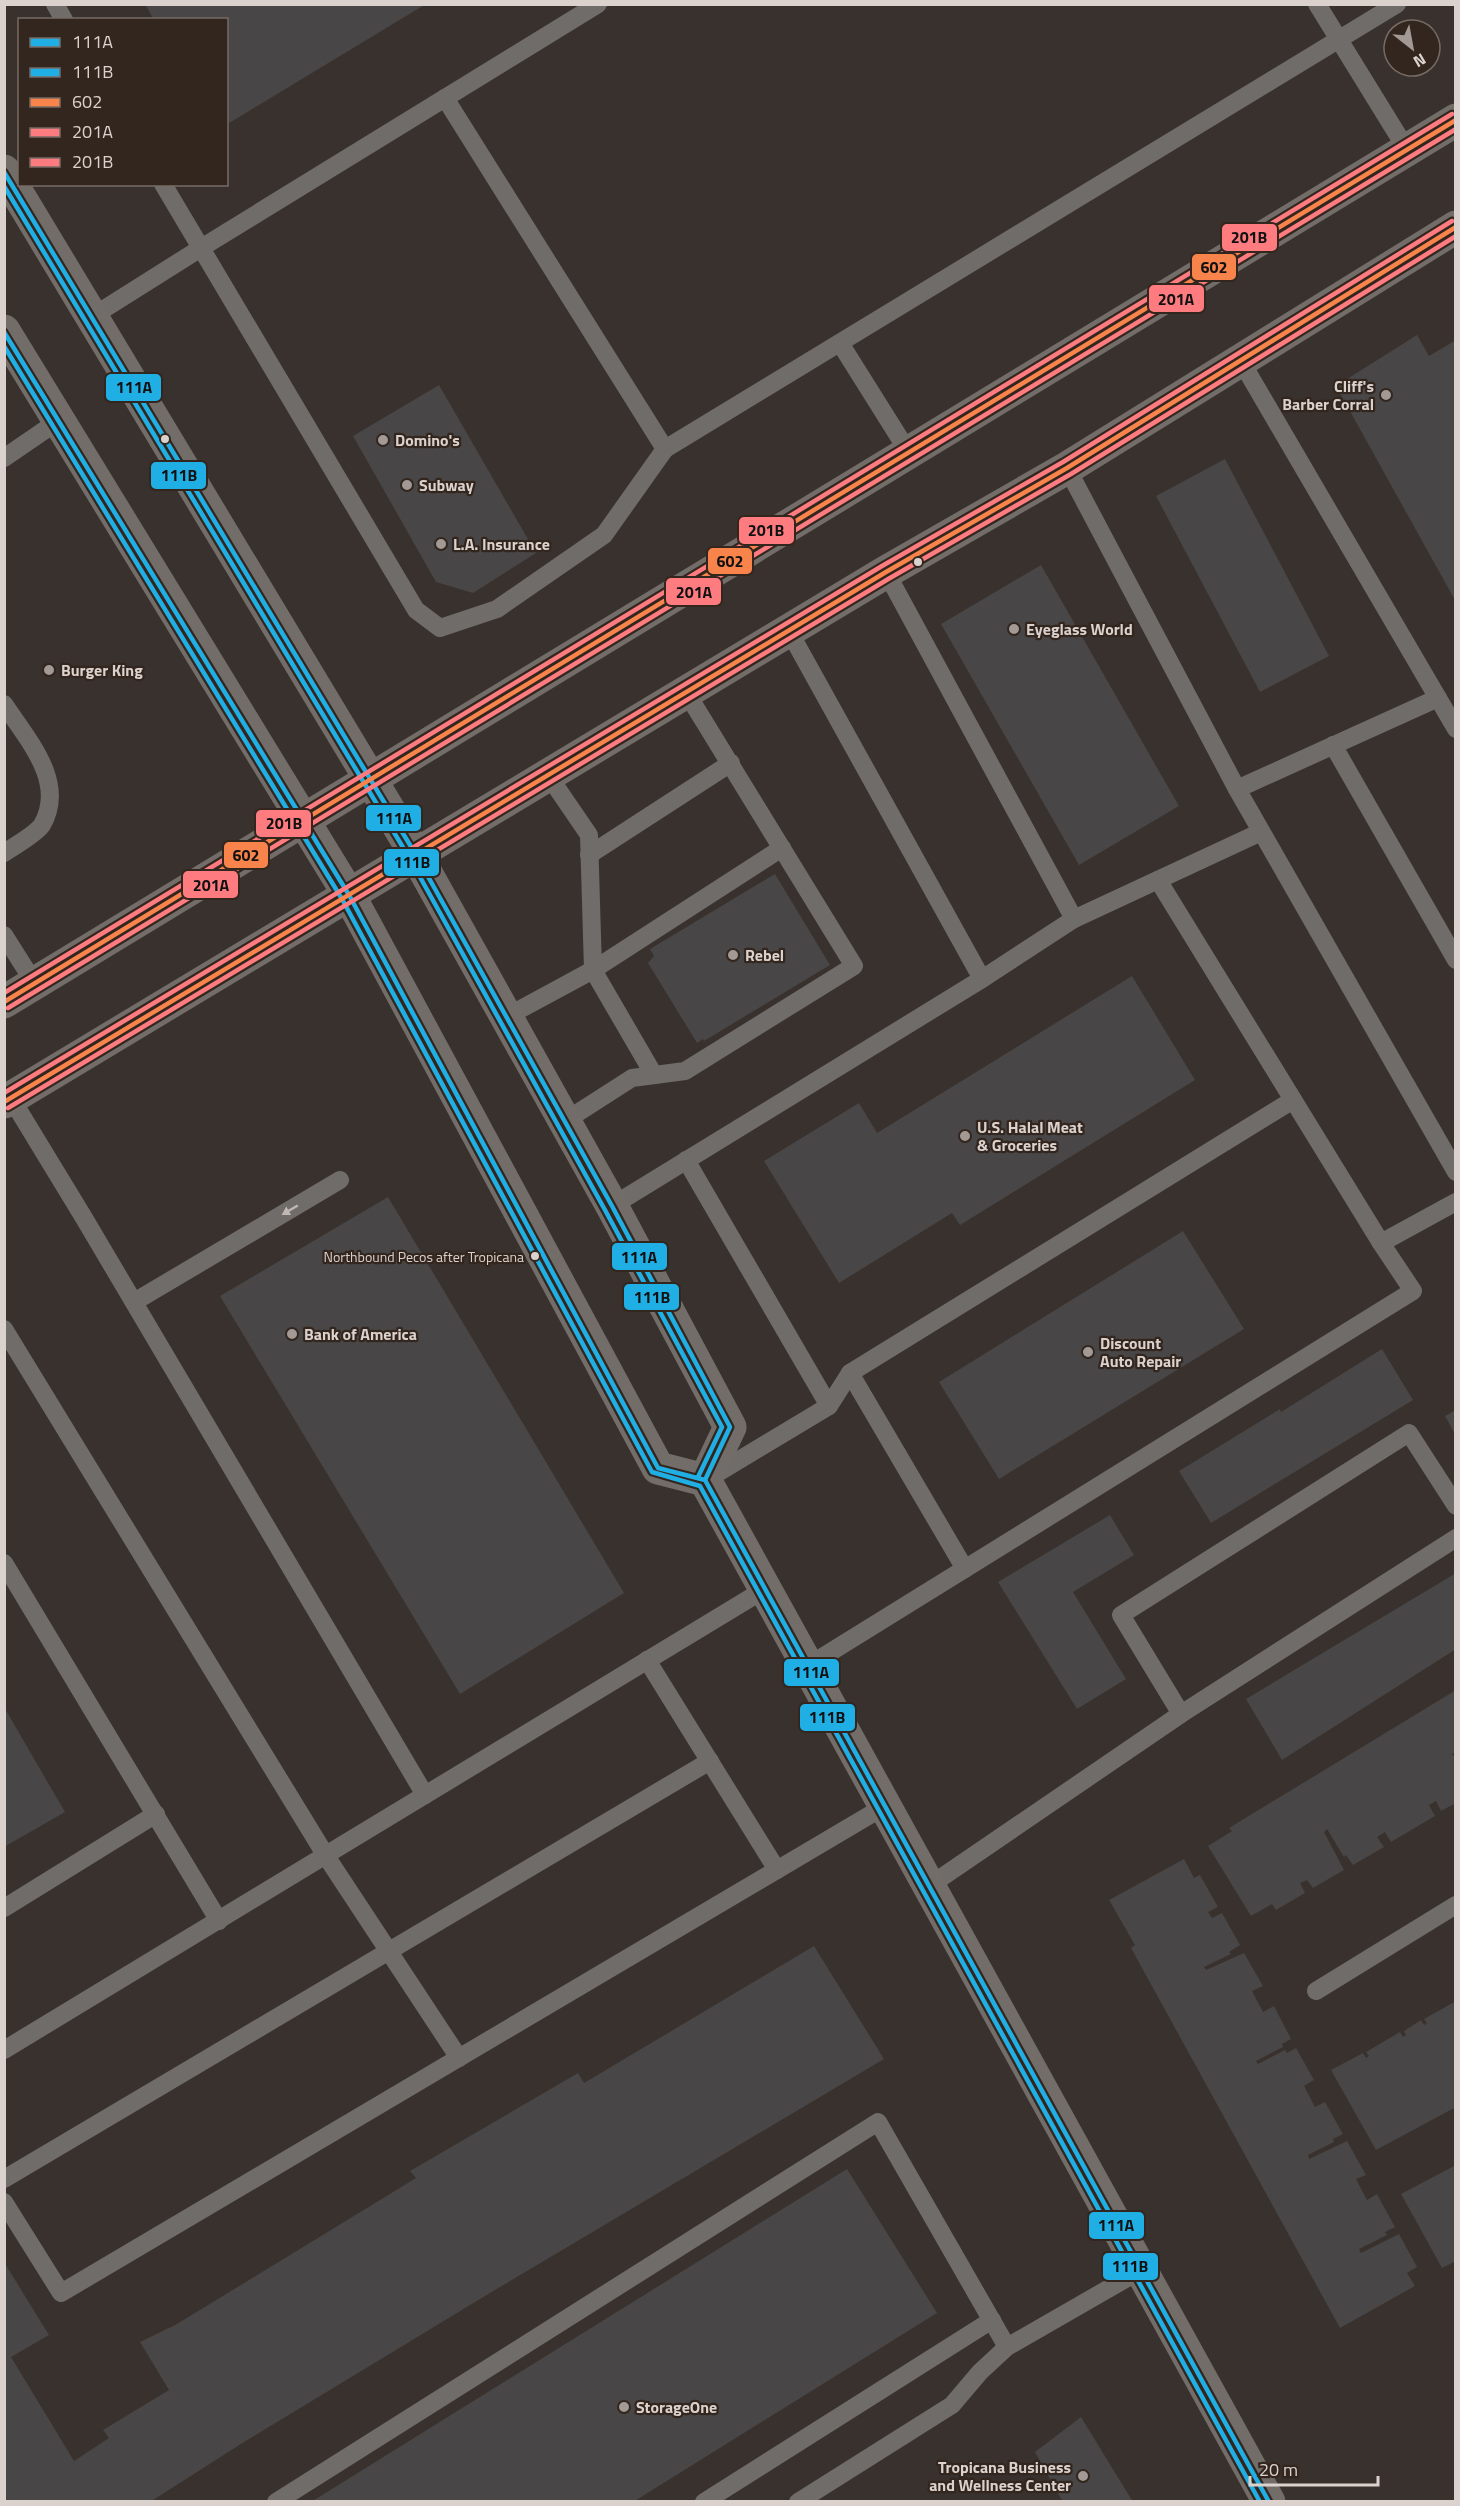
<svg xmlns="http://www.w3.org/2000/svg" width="1460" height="2506" viewBox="0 0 1460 2506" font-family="'Titillium Web',sans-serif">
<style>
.building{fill:#484646}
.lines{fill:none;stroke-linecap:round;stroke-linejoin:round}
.lane{stroke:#706c6a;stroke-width:18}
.primary{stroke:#726d69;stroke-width:33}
.bus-1-casing{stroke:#33261e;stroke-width:9}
.bus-2-casing{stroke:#33261e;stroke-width:9}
.bus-3-casing{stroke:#33261e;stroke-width:9}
.bus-4-casing{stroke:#33261e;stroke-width:9}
.bus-5-casing{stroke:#33261e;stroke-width:9}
.bus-1{stroke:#20afe5;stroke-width:4.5}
.bus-2{stroke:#20afe5;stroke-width:4.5}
.bus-3{stroke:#f8844c;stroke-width:4.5}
.bus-4{stroke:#fe7b80;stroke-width:4.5}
.bus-5{stroke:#fe7b80;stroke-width:4.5}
.oneway{fill:#c1b8b4}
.poi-dot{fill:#a39a95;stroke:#33261e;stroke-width:2}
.bus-dot{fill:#dcd2cd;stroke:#33261e;stroke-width:2}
.labels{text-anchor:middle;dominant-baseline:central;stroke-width:4.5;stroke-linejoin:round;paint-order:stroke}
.bus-label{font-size:14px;fill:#dcd2cd;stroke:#33261e;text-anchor:end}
.poi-label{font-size:16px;font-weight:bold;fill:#dcd2cd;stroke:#33261e;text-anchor:start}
.line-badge{stroke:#33261e;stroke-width:2}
.pale-badge-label{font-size:16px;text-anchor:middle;font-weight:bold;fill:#111}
</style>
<rect width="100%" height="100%" fill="#39312d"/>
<g class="building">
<path d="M 145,4 L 426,4 L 226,125 L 226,20 L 154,20 Z"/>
<path d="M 1417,335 L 1429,356 L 1456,340 L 1456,602 L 1336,386 Z"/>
<path d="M 439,385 L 536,553 L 473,593 L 436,582 L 353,436 Z"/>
<path d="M 1225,459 L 1329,656 L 1260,692 L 1156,496 Z"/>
<path d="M 1041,565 L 1179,806 L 1079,865 L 941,624 Z"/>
<path d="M 775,874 L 830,965 L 704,1041 L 703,1039 L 697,1043 L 648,963 L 654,956 L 650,949 Z"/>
<path d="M 1132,976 L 1195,1080 L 960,1225 L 952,1213 L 839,1283 L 764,1161 L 859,1103 L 877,1133 Z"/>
<path d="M 388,1197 L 624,1593 L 460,1694 L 220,1296 Z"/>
<path d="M 1183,1231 L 1244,1329 L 999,1479 L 939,1382 Z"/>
<path d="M 1382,1349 L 1413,1400 L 1211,1523 L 1179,1471 L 1280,1409 L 1281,1412 Z"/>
<path d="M 1456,1410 L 1456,1436 L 1445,1416 Z"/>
<path d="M 1110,1515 L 1134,1555 L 1073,1592 L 1126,1679 L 1077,1709 L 998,1582 Z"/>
<path d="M 1456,1573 L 1456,1649 L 1282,1760 L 1246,1699 Z"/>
<path d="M 1456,1690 L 1456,1751 L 1452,1754 L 1456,1759 L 1456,1803 L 1441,1811 L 1436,1801 L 1429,1805 L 1435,1816 L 1391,1842 L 1385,1832 L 1377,1837 L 1384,1847 L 1353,1865 L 1346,1855 L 1344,1857 L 1327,1829 L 1324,1832 L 1344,1870 L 1313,1888 L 1307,1880 L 1300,1883 L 1305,1893 L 1276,1910 L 1272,1904 L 1251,1916 L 1208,1846 L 1232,1831 L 1229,1828 Z"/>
<path d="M 4,1707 L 65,1812 L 4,1847 Z"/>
<path d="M 1184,1859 L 1194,1878 L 1200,1875 L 1218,1907 L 1208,1912 L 1212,1918 L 1222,1913 L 1240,1945 L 1229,1952 L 1231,1954 L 1204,1967 L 1206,1970 L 1244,1953 L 1263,1986 L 1252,1991 L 1263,2012 L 1274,2006 L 1291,2039 L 1282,2044 L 1283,2047 L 1256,2061 L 1258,2064 L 1285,2050 L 1287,2053 L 1296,2048 L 1314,2080 L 1304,2086 L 1315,2107 L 1325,2102 L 1343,2134 L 1333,2139 L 1334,2142 L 1308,2155 L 1309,2159 L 1347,2141 L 1366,2175 L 1356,2179 L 1367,2200 L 1377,2194 L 1395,2227 L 1385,2232 L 1387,2235 L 1359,2249 L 1361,2253 L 1399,2234 L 1417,2267 L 1407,2273 L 1415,2286 L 1340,2328 L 1131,1948 L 1135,1945 L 1109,1900 Z"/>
<path d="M 814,1946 L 884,2059 L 485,2296 L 244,2442 L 150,2502 L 8,2502 L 4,2496 L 4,2262 L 49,2335 L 11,2357 L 74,2461 L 109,2438 L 103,2430 L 169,2390 L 140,2342 L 177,2324 L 416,2178 L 410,2171 L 578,2073 L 584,2083 Z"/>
<path d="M 1456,2001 L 1456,2107 L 1376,2150 L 1331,2070 L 1363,2053 L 1366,2058 L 1369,2056 L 1366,2052 L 1400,2032 L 1403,2037 L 1406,2035 L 1404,2031 L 1421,2020 L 1424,2025 L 1427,2023 L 1424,2019 Z"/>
<path d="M 1456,2165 L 1456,2261 L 1442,2268 L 1401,2194 Z"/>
<path d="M 847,2169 L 937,2313 L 633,2502 L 311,2502 Z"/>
<path d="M 1081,2417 L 1133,2502 L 1063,2502 L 1035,2452 Z"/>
</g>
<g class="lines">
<g class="lane">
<path d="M 55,4 L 64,20"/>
<path d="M 1317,4 L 1407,150"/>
<path d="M 445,98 L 665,449 L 1397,4"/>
<path d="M 163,184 L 416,610 L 440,628 L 497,609 L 604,535 L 665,449"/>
<path d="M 93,316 L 201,248 L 598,4"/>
<path d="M 840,343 L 909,453"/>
<path d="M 1241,361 L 1456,729"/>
<path d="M 4,458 L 58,421"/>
<path d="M 1067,468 L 1237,789 L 1456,1172"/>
<path d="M 886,572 L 1074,919"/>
<path d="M 789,631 L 982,979"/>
<path d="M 4,704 C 27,739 67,782 42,825 C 36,834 13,847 4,853"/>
<path d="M 1333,745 L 1456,960"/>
<path d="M 1237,789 L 1438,698"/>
<path d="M 589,855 L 731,763"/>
<path d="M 1158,880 L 1381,1243 L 1456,1202"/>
<path d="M 4,935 L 35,984"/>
<path d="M 506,1017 L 593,970 L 589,835 L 548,775"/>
<path d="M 654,1075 L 593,970 L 782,848"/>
<path d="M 11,1098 L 84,1218 L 425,1795"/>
<path d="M 565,1121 L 632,1078 L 685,1071 L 854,966 L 686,692"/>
<path d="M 686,1160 L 829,1406"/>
<path d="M 612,1206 L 982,979 L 1074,919 L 1261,832"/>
<path d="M 134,1302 L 340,1180"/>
<path d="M 4,1329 L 326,1856 L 459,2058"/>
<path d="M 850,1373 L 965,1569"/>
<path d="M 711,1477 L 829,1406 L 850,1373 L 1293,1100"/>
<path d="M 4,1563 L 219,1921"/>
<path d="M 647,1660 L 777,1870"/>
<path d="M 808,1666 L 1413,1291 L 1381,1243"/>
<path d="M 1181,1714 L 1121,1615 L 1409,1433 L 1456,1506"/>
<path d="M 929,1886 L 1181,1714 L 1456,1538"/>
<path d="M 4,1908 L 156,1814"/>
<path d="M 1316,1991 L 1456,1905"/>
<path d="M 4,2050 L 765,1589"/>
<path d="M 4,2179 L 710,1761"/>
<path d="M 4,2202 L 61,2293 L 885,1806"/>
<path d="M 276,2502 L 878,2122 L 1007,2347"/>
<path d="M 704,2502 L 992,2320"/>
<path d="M 798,2502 L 952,2405 L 980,2372 L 1007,2347 L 1141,2270"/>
</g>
<g class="primary">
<path d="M 4,171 L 416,855 L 612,1206 L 730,1427 L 705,1480"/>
<path d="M 4,331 L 349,895 L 658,1468 L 705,1480 L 1269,2502"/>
<path d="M 4,1002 L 1456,120"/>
<path d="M 4,1102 L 886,572 L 1067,468 L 1456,227"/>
</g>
<defs>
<g id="bus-1">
<path d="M 4,172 L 416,855 L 612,1206 L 730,1427 L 705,1480"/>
<path d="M 4,332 L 349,895 L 658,1468 L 705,1480 L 1269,2502"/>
</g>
<g id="bus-2">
<path d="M 4,186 L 410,859 L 605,1210 L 722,1427 L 698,1477"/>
<path d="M 4,346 L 342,899 L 652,1472 L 700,1486 L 1260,2502"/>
</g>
<g id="bus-3">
<path d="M 4,1002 L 1456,120"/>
<path d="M 4,1102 L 886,572 L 1067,468 L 1456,227"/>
</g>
<g id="bus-4">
<path d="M 8,1008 L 1456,129"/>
<path d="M 8,1108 L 890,578 L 1071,474 L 1456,236"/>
</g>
<g id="bus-5">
<path d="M 4,993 L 1452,114"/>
<path d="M 4,1093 L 882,566 L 1063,462 L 1452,221"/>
</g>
</defs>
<use href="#bus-1" class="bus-1-casing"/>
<use href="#bus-2" class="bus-2-casing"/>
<use href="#bus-3" class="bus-3-casing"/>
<use href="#bus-4" class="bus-4-casing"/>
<use href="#bus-5" class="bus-5-casing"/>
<use href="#bus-1" class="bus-1"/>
<use href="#bus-2" class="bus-2"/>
<use href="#bus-3" class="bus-3"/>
<use href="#bus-4" class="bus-4"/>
<use href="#bus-5" class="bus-5"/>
</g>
<defs><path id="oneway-solid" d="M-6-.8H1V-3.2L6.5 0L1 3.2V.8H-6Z" transform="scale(1.5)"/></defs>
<use class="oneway" href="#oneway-solid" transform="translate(290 1210) rotate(150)"/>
<g class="poi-dot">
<circle cx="1386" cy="395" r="6"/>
<circle cx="383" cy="440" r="6"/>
<circle cx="407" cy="485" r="6"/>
<circle cx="441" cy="544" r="6"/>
<circle cx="1014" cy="629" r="6"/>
<circle cx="49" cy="670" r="6"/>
<circle cx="733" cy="955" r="6"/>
<circle cx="965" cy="1136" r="6"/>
<circle cx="292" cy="1334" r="6"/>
<circle cx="1088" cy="1352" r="6"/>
<circle cx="624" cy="2407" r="6"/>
<circle cx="1083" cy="2476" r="6"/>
</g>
<g class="bus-dot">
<circle cx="165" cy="439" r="5"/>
<circle cx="918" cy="562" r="5"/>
<circle cx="535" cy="1256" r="5"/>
</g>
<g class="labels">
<g class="bus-label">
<text x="524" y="1256">Northbound Pecos after Tropicana</text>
</g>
<g class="poi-label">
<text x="1374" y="386" text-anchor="end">Cliff's<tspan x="1374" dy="18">Barber Corral</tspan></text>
<text x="395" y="440">Domino's</text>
<text x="419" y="485">Subway</text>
<text x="453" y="544">L.A. Insurance</text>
<text x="1026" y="629">Eyeglass World</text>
<text x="61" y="670">Burger King</text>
<text x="745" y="955">Rebel</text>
<text x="977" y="1127">U.S. Halal Meat<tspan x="977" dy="18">&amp; Groceries</tspan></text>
<text x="304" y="1334">Bank of America</text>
<text x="1100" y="1343">Discount<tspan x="1100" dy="18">Auto Repair</tspan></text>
<text x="636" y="2407">StorageOne</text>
<text x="1071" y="2467" text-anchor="end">Tropicana Business<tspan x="1071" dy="18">and Wellness Center</tspan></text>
</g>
</g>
<g class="line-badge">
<rect x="1221" y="223" width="57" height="29" rx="6" fill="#fe7b80"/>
<rect x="1191" y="253" width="46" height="28" rx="6" fill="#f8844c"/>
<rect x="1148" y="284" width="57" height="29" rx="6" fill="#fe7b80"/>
<rect x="105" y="373" width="57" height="29" rx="6" fill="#20afe5"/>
<rect x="150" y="461" width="57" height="29" rx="6" fill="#20afe5"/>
<rect x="738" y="516" width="57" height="29" rx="6" fill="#fe7b80"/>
<rect x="707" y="547" width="46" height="28" rx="6" fill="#f8844c"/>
<rect x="665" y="577" width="57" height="29" rx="6" fill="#fe7b80"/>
<rect x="365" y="804" width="57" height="28" rx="6" fill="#20afe5"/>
<rect x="255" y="809" width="57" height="29" rx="6" fill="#fe7b80"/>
<rect x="223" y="841" width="46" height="28" rx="6" fill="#f8844c"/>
<rect x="383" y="848" width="57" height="29" rx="6" fill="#20afe5"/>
<rect x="182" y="870" width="57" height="29" rx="6" fill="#fe7b80"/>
<rect x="611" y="1242" width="57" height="29" rx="6" fill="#20afe5"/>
<rect x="623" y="1283" width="57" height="28" rx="6" fill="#20afe5"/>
<rect x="783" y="1658" width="57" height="29" rx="6" fill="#20afe5"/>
<rect x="799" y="1703" width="57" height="29" rx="6" fill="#20afe5"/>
<rect x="1088" y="2211" width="57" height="29" rx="6" fill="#20afe5"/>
<rect x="1102" y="2252" width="57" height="29" rx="6" fill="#20afe5"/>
</g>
<g class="pale-badge-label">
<text x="1249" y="243">201B</text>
<text x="1214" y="273">602</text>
<text x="1176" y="305">201A</text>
<text x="134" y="393">111A</text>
<text x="179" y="481">111B</text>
<text x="766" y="536">201B</text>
<text x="730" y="567">602</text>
<text x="694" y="598">201A</text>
<text x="394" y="824">111A</text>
<text x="284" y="829">201B</text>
<text x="246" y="861">602</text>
<text x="412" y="868">111B</text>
<text x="211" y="891">201A</text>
<text x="639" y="1263">111A</text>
<text x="652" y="1303">111B</text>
<text x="811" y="1678">111A</text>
<text x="827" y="1723">111B</text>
<text x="1116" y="2231">111A</text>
<text x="1130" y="2272">111B</text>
</g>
<rect width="1460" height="2506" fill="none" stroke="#dcd2cd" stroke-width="12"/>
<rect x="18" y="18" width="210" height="168" fill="#33261e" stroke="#776b64" stroke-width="1.5"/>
<rect x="30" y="38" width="30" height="9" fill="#20afe5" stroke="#776b64" stroke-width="1.5"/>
<text x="72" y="48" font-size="18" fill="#dcd2cd">111A</text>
<rect x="30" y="68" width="30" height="9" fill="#20afe5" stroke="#776b64" stroke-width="1.5"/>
<text x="72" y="78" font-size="18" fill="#dcd2cd">111B</text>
<rect x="30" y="98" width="30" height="9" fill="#f8844c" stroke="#776b64" stroke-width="1.5"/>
<text x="72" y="108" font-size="18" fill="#dcd2cd">602</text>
<rect x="30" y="128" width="30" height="9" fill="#fe7b80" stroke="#776b64" stroke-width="1.5"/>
<text x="72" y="138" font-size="18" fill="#dcd2cd">201A</text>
<rect x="30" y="158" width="30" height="9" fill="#fe7b80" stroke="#776b64" stroke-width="1.5"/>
<text x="72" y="168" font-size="18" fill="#dcd2cd">201B</text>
<g transform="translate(1412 48) rotate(149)"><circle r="28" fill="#33261e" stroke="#776b64" stroke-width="1.5"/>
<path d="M0-4.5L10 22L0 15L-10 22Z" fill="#a39a95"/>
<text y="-9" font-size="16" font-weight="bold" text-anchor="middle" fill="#dcd2cd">N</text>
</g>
<path d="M1250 2476v9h128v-9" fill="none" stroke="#dcd2cd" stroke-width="3"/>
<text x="1259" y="2476" font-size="18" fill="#dcd2cd" stroke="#33261e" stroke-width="4.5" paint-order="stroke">20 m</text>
</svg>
